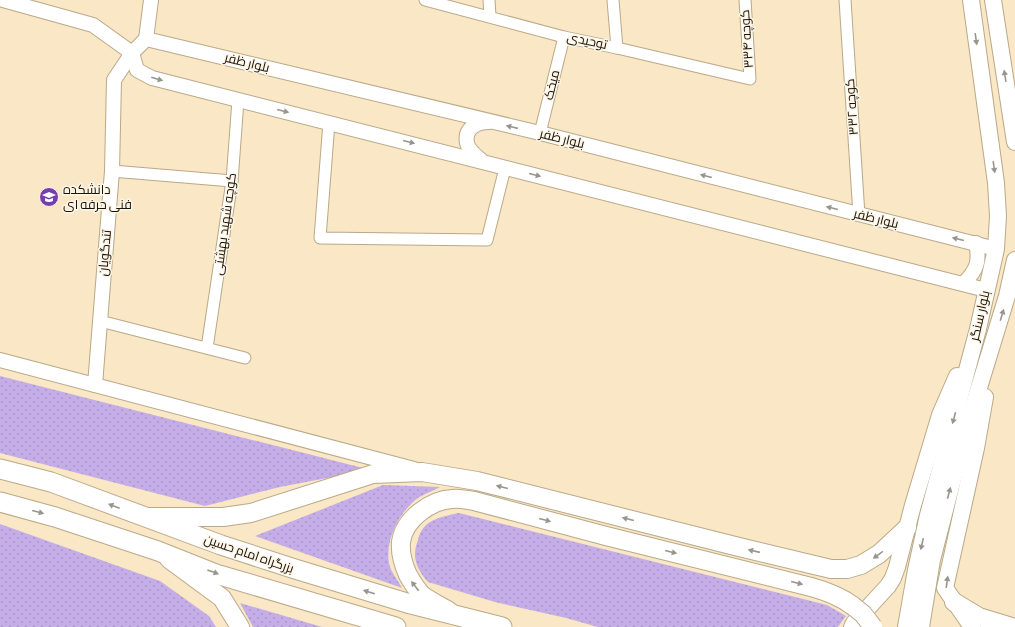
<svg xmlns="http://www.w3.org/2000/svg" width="1015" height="627" viewBox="0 0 1015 627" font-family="'Sofia Sans Condensed',Cairo,sans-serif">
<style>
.grass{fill:url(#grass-dots)}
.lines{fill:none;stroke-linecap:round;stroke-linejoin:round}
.minor-casing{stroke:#b9a988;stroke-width:13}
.tertiary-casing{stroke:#b9a988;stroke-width:16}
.secondary-casing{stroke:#b9a988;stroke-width:18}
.primary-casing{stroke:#b9a988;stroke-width:20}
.trunk-casing{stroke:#b9a988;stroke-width:21}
.minor{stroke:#fff;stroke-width:11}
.tertiary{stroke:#fff;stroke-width:14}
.secondary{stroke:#fff;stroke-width:16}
.primary{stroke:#fff;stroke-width:18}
.trunk{stroke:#fff;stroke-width:19}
.primary-bridge-casing{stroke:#b9a988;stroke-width:20;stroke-linecap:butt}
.primary-bridge{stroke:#fff;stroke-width:18}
.oneway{fill:#98958f}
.labels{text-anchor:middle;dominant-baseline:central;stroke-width:3;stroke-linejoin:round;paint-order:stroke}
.street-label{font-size:13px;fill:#191306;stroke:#fdf6e8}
.poi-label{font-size:13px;fill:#191306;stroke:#fdf6e8;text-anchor:start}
</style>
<defs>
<pattern id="grass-dots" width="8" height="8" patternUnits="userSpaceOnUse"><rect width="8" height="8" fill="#c5aee7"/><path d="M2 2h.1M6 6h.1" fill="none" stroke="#a995c5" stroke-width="1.8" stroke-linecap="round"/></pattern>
</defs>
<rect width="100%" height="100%" fill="#f9e7c5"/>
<g class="grass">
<path d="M 0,376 L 363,468 L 354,470 L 353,473 L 280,487 L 205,506 L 0,453 Z"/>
<path d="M 383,485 L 440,487 C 433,491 424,494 418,498 C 399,512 385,540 389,563 C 390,571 398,580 402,588 L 255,536 Z"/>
<path d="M 459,513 L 827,605 L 846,616 L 838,627 L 598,627 L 566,618 L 495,602 L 428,582 C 417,569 411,558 418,540 C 419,535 421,530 425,526 C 432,518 449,515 459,513 Z"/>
<path d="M 0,524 L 160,581 L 209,616 L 216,627 L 0,627 Z"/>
<path d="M 240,603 L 322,627 L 253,627 Z"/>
</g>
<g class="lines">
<defs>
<g id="minor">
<path d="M 425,0 L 564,37 L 617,48 L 750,79 L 745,0"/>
<path d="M 489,0 L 490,16"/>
<path d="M 613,0 L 617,48"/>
<path d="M 845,0 L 859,215"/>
<path d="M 329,122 L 320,238 L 487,240 L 505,168"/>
<path d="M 540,133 L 564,37"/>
<path d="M 112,171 L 232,181"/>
<path d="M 100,321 L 245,358"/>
<path d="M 207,348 L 232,181 L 238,100"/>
</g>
<g id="tertiary">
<path d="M 3,0 L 93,25 L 132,53 L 137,70 L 152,78 L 986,290"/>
<path d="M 146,39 L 540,133 L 996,249"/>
<path d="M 146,39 L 151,0"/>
<path d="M 481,160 C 476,156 468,149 467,143 C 464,128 477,122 489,122"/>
<path d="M 964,283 C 977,270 980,261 976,243"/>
<path d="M 0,360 L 414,469"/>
<path d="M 95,385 L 112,171 L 114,80 L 132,53 L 146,39"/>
</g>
<g id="secondary">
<path d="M 993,0 L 1015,142"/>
<path d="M 852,627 L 854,623 L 888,586 L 893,578 L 897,567 L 913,505 L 940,415 L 957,376"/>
<path d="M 906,627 L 916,570 L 928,515 L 978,329 L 996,249 L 998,216 L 996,183 L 971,0"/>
<path d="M 921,627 L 932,560 L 963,440 L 1007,296 L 1015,260"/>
<path d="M 972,627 L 945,588 L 976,448 L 985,397"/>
</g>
<g id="primary">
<path d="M 149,517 L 223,517 L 251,513 L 373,474 L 422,472 L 477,481 L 739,547 L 831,569 L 847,569 L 861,565 L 879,554 L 907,528"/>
<path d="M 169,559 L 222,598 L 240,627"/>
<path d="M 954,602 L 979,617 L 1012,627"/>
<path d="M 449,611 C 440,606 430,601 422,595 C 416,589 412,582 408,575 C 403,564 400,553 401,542 C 404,519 431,500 452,499 C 460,498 467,500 474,501 L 606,536 L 811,587 C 826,591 840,596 853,606"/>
</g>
<g id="trunk">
<path d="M 0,469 L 51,482 L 221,545 L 295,569 L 407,603 L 502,627"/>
<path d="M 0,502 L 55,517 L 158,551 L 216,574 L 396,627"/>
</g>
</defs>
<use href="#minor" class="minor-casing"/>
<use href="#tertiary" class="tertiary-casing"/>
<use href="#secondary" class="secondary-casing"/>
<use href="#primary" class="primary-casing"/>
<use href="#trunk" class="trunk-casing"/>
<use href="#minor" class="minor"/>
<use href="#tertiary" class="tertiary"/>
<use href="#secondary" class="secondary"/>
<use href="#primary" class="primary"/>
<use href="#trunk" class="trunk"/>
<defs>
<path id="primary-bridge" d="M 853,606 L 863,614 L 873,627"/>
</defs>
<use href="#primary-bridge" class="primary-bridge-casing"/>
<use href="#primary-bridge" class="primary-bridge"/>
</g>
<defs><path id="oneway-solid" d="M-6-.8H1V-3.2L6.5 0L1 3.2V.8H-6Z"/></defs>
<g class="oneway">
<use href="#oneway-solid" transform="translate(976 39) rotate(82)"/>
<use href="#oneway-solid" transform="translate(1005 76) rotate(-99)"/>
<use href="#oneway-solid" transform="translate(157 79) rotate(16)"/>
<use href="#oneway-solid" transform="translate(283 111) rotate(14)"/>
<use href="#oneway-solid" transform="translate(512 127) rotate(-167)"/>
<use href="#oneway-solid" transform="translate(409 142) rotate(14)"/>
<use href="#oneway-solid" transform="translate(994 167) rotate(82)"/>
<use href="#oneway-solid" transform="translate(535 175) rotate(14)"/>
<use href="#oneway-solid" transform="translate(706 176) rotate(-166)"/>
<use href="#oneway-solid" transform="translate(832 208) rotate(-166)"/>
<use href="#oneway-solid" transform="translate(958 239) rotate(-166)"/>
<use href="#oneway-solid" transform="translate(1002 315) rotate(-73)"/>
<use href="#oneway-solid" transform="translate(954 418) rotate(105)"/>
<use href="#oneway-solid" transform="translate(502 487) rotate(-166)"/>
<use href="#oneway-solid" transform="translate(949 493) rotate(-75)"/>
<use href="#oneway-solid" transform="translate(114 506) rotate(-159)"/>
<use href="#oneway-solid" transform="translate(38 512) rotate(15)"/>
<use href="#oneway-solid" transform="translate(628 519) rotate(-166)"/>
<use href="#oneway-solid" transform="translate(545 520) rotate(15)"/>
<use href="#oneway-solid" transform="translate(922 544) rotate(103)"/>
<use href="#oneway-solid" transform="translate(754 551) rotate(-167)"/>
<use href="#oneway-solid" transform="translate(671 552) rotate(14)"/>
<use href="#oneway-solid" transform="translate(878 555) rotate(144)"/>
<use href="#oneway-solid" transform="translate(213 572) rotate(20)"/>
<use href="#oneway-solid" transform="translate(947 582) rotate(-82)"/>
<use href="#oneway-solid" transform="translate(797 583) rotate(14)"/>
<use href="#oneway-solid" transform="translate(415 586) rotate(-128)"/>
<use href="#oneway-solid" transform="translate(369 592) rotate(-163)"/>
</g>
<defs>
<symbol id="university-disc" viewBox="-11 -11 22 22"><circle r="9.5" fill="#783cb2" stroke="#fdf6e8"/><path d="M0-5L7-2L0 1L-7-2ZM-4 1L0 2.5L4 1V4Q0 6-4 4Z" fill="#fff"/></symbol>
</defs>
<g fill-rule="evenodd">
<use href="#university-disc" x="38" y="186" width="22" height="22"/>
</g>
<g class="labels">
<g class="street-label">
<text transform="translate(747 39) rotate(-94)">کوچه ۳۳۴</text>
<text transform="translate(587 41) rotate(12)">توحیدی</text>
<text transform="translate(247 63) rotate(14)">بلوار ظفر</text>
<text transform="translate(552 85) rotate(-76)">میخک</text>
<text transform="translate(852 107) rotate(-94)">کوچه ۳۳۲</text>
<text transform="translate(562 139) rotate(14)">بلوار ظفر</text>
<text transform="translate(876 219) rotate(14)">بلوار ظفر</text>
<text transform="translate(225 224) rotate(-82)">کوچه شهید بهشتی</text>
<text transform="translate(105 253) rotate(-85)">تندگویان</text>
<text transform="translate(980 316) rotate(-77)">بلوار سنگر</text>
<text transform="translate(249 554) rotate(19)">بزرگراه امام حسین</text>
</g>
<g class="poi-label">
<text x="63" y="190">دانشکده<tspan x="63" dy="15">فنی حرفه ای</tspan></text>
</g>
</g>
</svg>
